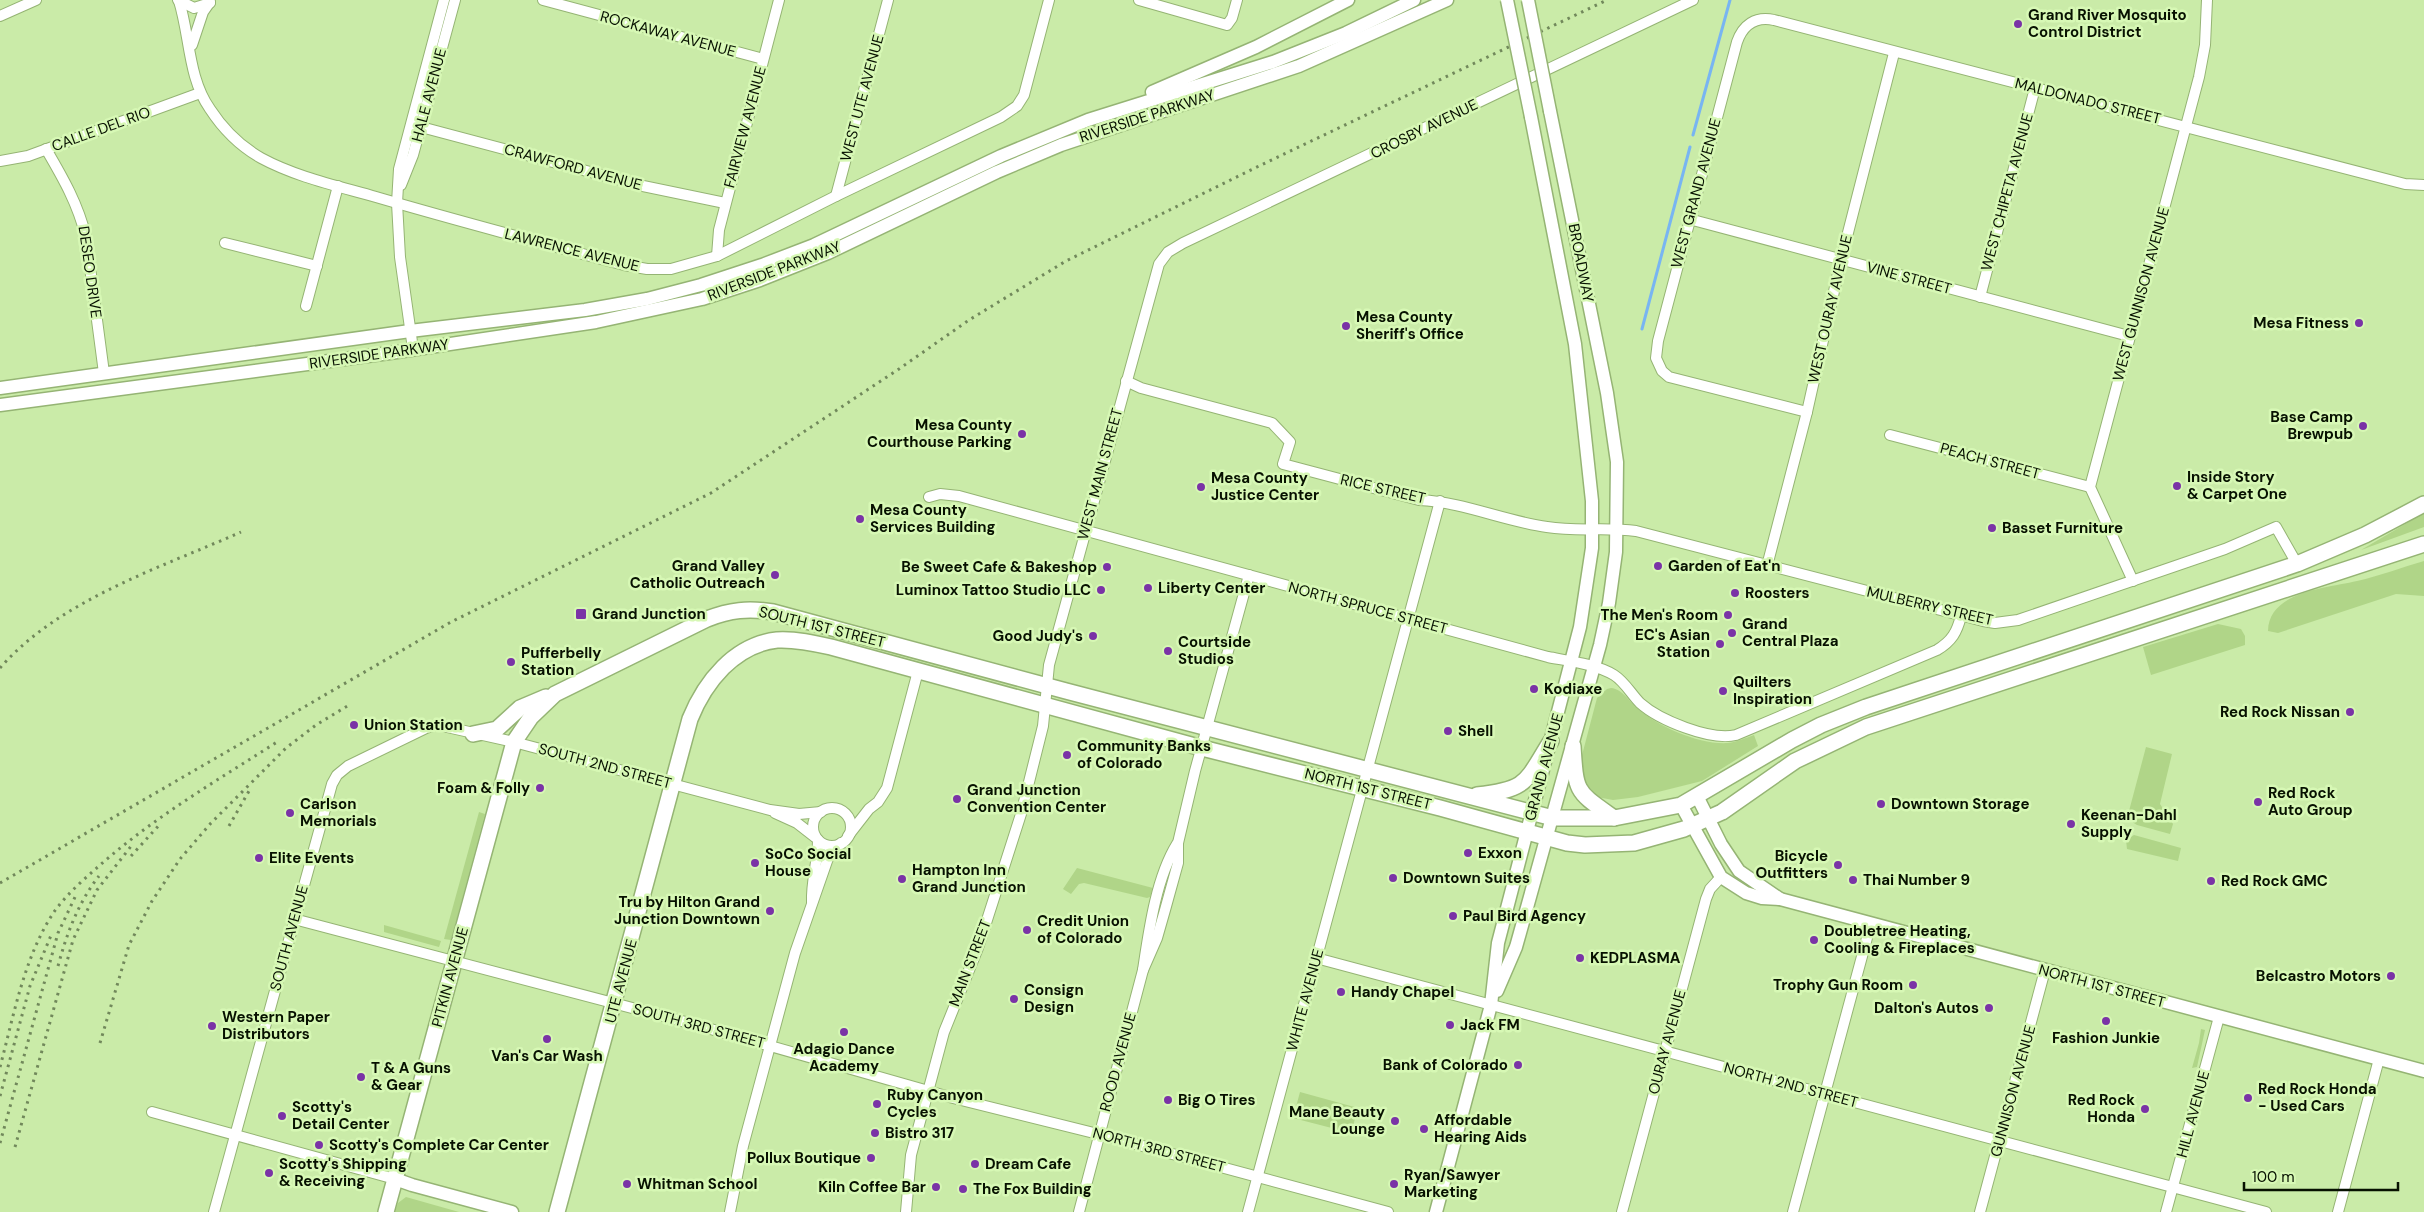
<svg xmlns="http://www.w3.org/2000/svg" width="2424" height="1212" viewBox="0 0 2424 1212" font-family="'DM Sans',sans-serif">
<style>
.green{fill:#b0d588}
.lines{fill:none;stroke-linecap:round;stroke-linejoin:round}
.stream{stroke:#78b5f2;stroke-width:3}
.minor-casing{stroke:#95b474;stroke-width:12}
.major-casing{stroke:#95b474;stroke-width:15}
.highway-casing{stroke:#95b474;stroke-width:18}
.minor{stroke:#fff;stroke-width:10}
.major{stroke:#fff;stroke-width:12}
.highway{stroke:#fff;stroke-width:15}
.rail{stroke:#71885b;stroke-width:3;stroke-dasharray:2.5 5;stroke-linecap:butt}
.major-bridge-casing{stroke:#95b474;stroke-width:15;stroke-linecap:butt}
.major-bridge{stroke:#fff;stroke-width:12}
.poi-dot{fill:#7a33a6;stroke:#d7f8b5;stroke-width:2}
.labels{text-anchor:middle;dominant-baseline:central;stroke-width:5;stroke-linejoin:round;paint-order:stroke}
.poi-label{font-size:15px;font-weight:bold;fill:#071100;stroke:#d7f8b5;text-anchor:start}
.street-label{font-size:15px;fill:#071100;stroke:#d7f8b5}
</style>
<rect width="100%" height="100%" fill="#caeba8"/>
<g class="green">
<path d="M 2424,513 L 2424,527 L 2361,550 Z"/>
<path d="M 2424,561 L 2424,596 L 2396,594 L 2278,633 L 2268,631 C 2269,591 2327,588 2357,581 C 2380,576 2402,567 2424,561 Z"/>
<path d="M 2218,624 L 2241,629 L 2245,636 L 2245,645 L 2151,675 L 2143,647 Z"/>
<path d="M 1611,688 C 1623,689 1629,702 1638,709 C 1659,727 1700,745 1728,743 C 1737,742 1745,738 1754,735 L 1758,746 L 1702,781 L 1638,797 L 1613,800 L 1597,797 L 1584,785 L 1581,759 L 1597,698 L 1607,689 Z"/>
<path d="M 2146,747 L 2172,754 L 2160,804 L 2173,824 L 2170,834 L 2137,825 L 2129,820 L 2129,811 Z"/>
<path d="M 479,812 L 485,814 L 451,940 L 444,939 Z"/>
<path d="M 2134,835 L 2181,848 L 2178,861 L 2127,849 L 2126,840 Z"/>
<path d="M 1077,868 L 1153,888 L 1150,897 L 1147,898 L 1084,883 L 1079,884 L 1071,894 L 1063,889 Z"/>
<path d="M 384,925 L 441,941 L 439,947 L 384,932 Z"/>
<path d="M 2201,1029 L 2205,1030 L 2197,1067 L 2192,1068 L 2199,1043 Z"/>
<path d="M 1300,1092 L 1358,1108 L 1351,1133 L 1293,1118 Z"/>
<path d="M 406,1197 L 459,1212 L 395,1212 L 398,1203 Z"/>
</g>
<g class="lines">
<g class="stream">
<path d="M 1693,135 L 1730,0"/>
<path d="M 1642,329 L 1690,147"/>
</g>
<defs>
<g id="minor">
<path d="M 178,0 L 194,8 L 210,3"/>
<path d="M 543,0 L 763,59"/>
<path d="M 1139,0 L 1227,25 L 1232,18 L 1237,0"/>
<path d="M 179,1 C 190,36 188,78 210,109 C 223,129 240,146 261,158 C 296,177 338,186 376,197 C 458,221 541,243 624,265 L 647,269 L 671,269 L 717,256 L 836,196 L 1001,117 L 1017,106 L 1024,95 L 1049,0"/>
<path d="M 0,16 L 36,0"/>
<path d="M 192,45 L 203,12 L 210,2"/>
<path d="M 421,127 L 643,186 L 725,203"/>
<path d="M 46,149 C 63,178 78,204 86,237 L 104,373"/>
<path d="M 0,161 L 28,156 L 200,93"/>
<path d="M 401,185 L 413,155 L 455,0"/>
<path d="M 836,196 L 888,0"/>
<path d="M 1689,219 L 2129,336"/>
<path d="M 225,243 L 317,266"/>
<path d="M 717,256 L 719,230 L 779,0"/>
<path d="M 1980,297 L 2035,88"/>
<path d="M 306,306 L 338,186"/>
<path d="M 413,349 L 400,257 L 397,203 L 399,169 L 444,0"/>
<path d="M 1126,381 L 1141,388 L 1272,423 L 1290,442 L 1283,464 L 1419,500 C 1463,502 1504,521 1547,527 C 1577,532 1607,527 1636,531 L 1983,621 L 1995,623 L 2018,620 L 2225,549 L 2276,527 L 2297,564"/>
<path d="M 1807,412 L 1669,377 L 1662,371 L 1656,358 L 1658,341 L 1737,42 C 1743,25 1755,16 1774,20 L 2405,184 L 2424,185"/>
<path d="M 1890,435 L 2090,487"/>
<path d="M 929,497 L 940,494 L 959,496 L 1548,657 C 1569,661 1596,664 1614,675 C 1625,682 1631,694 1640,703 C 1659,720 1710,741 1736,735 L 1937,650 C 1952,641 1957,632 1961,616"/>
<path d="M 1767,566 L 1807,412 L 1841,260 L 1894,53"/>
<path d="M 2133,581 L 2090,487 L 2199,77 L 2205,45 L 2207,0"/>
<circle cx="832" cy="827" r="19"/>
<path d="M 775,813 L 797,823 L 815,837"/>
<path d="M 848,836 L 869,809 L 878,802 L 887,788 L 918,671"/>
<path d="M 812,902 C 811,881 818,862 818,840"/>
<path d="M 294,919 L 693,1024 L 953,1098 L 1098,1134 L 1388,1212"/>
<path d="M 1316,958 L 2266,1212"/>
<path d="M 1143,970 L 1157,938 L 1165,910 L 1178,863 L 1178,843 L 1195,771 L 1249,575"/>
<path d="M 152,1112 L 395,1179"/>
<path d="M 214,1212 L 332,784 L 337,775 L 348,766 L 426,728 L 438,725 L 514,742 L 770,810 L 799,814 L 821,812"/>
<path d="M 730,1212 L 743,1146 L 795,953 L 827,861 L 830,854 L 841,843"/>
<path d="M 906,1212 L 911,1155 L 944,1032 L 978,948 L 1021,814 L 1043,726 L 1049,665 L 1159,264 L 1168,252 L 1183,243 L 1693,0"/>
<path d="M 1079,1212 L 1143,970 C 1149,930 1156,878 1177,844"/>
<path d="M 1248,1212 L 1440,501"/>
<path d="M 1622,1212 L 1706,899 L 1710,889 L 1721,877"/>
<path d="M 1793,1212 L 1871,923"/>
<path d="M 1980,1212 L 2045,970"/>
<path d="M 2166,1212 L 2219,1017"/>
<path d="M 2338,1212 L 2379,1059"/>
</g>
<g id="major">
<path d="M 1152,92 L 1256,47 L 1348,0"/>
<path d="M 0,388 L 410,331 L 585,310 L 647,299 L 701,285 L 762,265 L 814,245 L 1001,156 L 1088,120 L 1273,62 L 1346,33 L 1414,0"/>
<path d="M 0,405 L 397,352 L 596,322 L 702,299 L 760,280 L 828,253 L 997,172 L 1061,145 L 1299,66 L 1447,0"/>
<path d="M 1697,796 L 1721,844 L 1739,871 L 1780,899"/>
<path d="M 1681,805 L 1721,877 L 1746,893 L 1762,898 L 1780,899 L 2424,1071"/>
<path d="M 1497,991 L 1516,947 L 1600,645 L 1609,603 L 1616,552 L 1617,462 L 1607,393 L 1550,111"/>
<path d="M 395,1179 L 412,1185 L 512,1212"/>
<path d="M 1436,1212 L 1491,1005 L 1498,943 L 1580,627 L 1592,548 L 1592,501 L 1575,344 L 1531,117"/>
</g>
<g id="highway">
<path d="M 473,734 L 497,729 L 520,708 L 546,697"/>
<path d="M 1573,746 C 1576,794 1576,791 1614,818"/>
<path d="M 1477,795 C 1529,789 1525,782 1551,741"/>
<path d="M 386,1212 L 514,742 L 531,717 L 555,694 L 707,619 C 730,610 748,608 773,612 L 1066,691 L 1553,818 L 1614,818 L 1681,805 L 1792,740 L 1821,725 L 1866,707 L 2297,564 L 2365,535 L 2424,504"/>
<path d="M 557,1212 L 690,719 C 705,682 734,645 777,640 C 796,639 814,643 831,647 L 1202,748 L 1440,808 L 1567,843 L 1585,845 L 1634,843 L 1684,829 L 1722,812 L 1795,761 L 1866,727 L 2424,544"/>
</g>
</defs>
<use href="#minor" class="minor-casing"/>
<use href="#major" class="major-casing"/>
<use href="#highway" class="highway-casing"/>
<use href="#minor" class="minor"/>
<use href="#major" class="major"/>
<use href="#highway" class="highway"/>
<g class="rail">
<path d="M 0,668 C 59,600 160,568 241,532"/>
<path d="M 229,826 L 249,791"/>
<path d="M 131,856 L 161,823"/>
<path d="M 0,883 L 451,622 L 711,493 L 899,369 L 969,320 L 1066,261 L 1259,166 L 1607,0"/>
<path d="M 58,966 C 67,933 78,903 99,876"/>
<path d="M 100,1043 L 129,945 L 152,901 L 180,859 L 211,823 L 286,748 L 316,725 L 349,705"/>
<path d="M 0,1067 C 14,1015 24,957 54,912 C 66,895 83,880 99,866 C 153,818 216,781 277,742"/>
<path d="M 0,1096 L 30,986 L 52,933"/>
<path d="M 0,1143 L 58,933 L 77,893"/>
<path d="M 15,1147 L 73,940 L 97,890 L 132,845"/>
</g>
<defs>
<g id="major-bridge">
<path d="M 1507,0 L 1531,117"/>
<path d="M 1528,0 L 1550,111"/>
</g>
</defs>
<use href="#major-bridge" class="major-bridge-casing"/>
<use href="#major-bridge" class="major-bridge"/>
</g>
<g class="poi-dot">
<circle cx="2018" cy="24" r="5"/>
<circle cx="2359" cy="323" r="5"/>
<circle cx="1346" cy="326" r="5"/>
<circle cx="2363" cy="426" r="5"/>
<circle cx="1022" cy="434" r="5"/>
<circle cx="2177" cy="486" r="5"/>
<circle cx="1201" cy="487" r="5"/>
<circle cx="860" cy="519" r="5"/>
<circle cx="1992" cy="528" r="5"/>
<circle cx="1658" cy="566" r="5"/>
<circle cx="1107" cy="567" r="5"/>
<circle cx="775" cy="575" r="5"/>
<circle cx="1148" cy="588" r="5"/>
<circle cx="1101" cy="590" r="5"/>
<circle cx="1735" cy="593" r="5"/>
<rect x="575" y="608" width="12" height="12" rx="2.5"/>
<circle cx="1728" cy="615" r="5"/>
<circle cx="1732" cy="633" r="5"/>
<circle cx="1093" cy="636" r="5"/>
<circle cx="1720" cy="644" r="5"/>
<circle cx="1168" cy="651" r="5"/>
<circle cx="511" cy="662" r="5"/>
<circle cx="1534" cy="689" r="5"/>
<circle cx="1723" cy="691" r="5"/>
<circle cx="2350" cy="712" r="5"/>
<circle cx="354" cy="725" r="5"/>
<circle cx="1448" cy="731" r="5"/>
<circle cx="1067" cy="755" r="5"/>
<circle cx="540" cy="788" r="5"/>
<circle cx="957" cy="799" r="5"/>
<circle cx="2258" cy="802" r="5"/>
<circle cx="1881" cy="804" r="5"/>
<circle cx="290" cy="813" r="5"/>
<circle cx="2071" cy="824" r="5"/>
<circle cx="1468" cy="853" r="5"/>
<circle cx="259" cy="858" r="5"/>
<circle cx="755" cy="863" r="5"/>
<circle cx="1838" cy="865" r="5"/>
<circle cx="1393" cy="878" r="5"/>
<circle cx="902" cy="879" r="5"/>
<circle cx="1853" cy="880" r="5"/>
<circle cx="2211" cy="881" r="5"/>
<circle cx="770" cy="911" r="5"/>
<circle cx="1453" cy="916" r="5"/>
<circle cx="1027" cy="930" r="5"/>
<circle cx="1814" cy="940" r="5"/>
<circle cx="1580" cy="958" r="5"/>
<circle cx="2391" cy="976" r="5"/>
<circle cx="1913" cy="985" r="5"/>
<circle cx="1341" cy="992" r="5"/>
<circle cx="1014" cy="999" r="5"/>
<circle cx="1989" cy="1008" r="5"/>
<circle cx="2106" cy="1021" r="5"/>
<circle cx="1450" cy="1025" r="5"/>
<circle cx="212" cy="1026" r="5"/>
<circle cx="844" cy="1032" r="5"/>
<circle cx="547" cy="1039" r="5"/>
<circle cx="1518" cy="1065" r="5"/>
<circle cx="361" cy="1077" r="5"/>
<circle cx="2248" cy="1098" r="5"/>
<circle cx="1168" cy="1100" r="5"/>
<circle cx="877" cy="1104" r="5"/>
<circle cx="2145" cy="1109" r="5"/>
<circle cx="282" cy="1116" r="5"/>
<circle cx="1395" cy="1121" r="5"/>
<circle cx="1424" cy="1129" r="5"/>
<circle cx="875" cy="1133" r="5"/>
<circle cx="319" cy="1145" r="5"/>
<circle cx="871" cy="1158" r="5"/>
<circle cx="975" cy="1164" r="5"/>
<circle cx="269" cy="1173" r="5"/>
<circle cx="627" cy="1184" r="5"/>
<circle cx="1394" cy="1184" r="5"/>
<circle cx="936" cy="1187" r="5"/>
<circle cx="963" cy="1189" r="5"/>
</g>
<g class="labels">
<g class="poi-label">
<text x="2028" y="15">Grand River Mosquito<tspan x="2028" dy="17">Control District</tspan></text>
<text x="1356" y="317">Mesa County<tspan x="1356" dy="17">Sheriff's Office</tspan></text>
<text x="2349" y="323" text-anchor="end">Mesa Fitness</text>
<text x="2353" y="417" text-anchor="end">Base Camp<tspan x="2353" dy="17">Brewpub</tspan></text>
<text x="1012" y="425" text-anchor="end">Mesa County<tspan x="1012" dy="17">Courthouse Parking</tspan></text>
<text x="2187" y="477">Inside Story<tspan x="2187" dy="17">&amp; Carpet One</tspan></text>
<text x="1211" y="478">Mesa County<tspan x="1211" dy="17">Justice Center</tspan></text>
<text x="870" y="510">Mesa County<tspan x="870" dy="17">Services Building</tspan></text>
<text x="2002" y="528">Basset Furniture</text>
<text x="765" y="566" text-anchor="end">Grand Valley<tspan x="765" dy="17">Catholic Outreach</tspan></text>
<text x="1668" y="566">Garden of Eat'n</text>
<text x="1097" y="567" text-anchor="end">Be Sweet Cafe &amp; Bakeshop</text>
<text x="1158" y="588">Liberty Center</text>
<text x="1091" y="590" text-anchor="end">Luminox Tattoo Studio LLC</text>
<text x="1745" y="593">Roosters</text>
<text x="592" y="614">Grand Junction</text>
<text x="1718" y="615" text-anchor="end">The Men's Room</text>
<text x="1742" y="624">Grand<tspan x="1742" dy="17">Central Plaza</tspan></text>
<text x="1710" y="635" text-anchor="end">EC's Asian<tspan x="1710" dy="17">Station</tspan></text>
<text x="1083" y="636" text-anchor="end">Good Judy's</text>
<text x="1178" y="642">Courtside<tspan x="1178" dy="17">Studios</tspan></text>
<text x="521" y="653">Pufferbelly<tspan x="521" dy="17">Station</tspan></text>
<text x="1733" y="682">Quilters<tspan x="1733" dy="17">Inspiration</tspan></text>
<text x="1544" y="689">Kodiaxe</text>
<text x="2340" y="712" text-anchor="end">Red Rock Nissan</text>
<text x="364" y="725">Union Station</text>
<text x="1458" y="731">Shell</text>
<text x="1077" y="746">Community Banks<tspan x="1077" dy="17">of Colorado</tspan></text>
<text x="530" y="788" text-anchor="end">Foam &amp; Folly</text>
<text x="967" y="790">Grand Junction<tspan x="967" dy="17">Convention Center</tspan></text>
<text x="2268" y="793">Red Rock<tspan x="2268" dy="17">Auto Group</tspan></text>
<text x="300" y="804">Carlson<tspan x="300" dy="17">Memorials</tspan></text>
<text x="1891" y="804">Downtown Storage</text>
<text x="2081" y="815">Keenan-Dahl<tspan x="2081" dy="17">Supply</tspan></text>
<text x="1478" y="853">Exxon</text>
<text x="765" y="854">SoCo Social<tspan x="765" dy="17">House</tspan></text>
<text x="1828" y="856" text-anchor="end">Bicycle<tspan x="1828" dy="17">Outfitters</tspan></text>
<text x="269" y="858">Elite Events</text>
<text x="912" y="870">Hampton Inn<tspan x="912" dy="17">Grand Junction</tspan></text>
<text x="1403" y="878">Downtown Suites</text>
<text x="1863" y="880">Thai Number 9</text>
<text x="2221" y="881">Red Rock GMC</text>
<text x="760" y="902" text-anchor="end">Tru by Hilton Grand<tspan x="760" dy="17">Junction Downtown</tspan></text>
<text x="1463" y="916">Paul Bird Agency</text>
<text x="1037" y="921">Credit Union<tspan x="1037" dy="17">of Colorado</tspan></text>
<text x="1824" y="931">Doubletree Heating,<tspan x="1824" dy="17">Cooling &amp; Fireplaces</tspan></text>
<text x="1590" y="958">KEDPLASMA</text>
<text x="2381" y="976" text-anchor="end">Belcastro Motors</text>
<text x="1903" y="985" text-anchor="end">Trophy Gun Room</text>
<text x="1024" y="990">Consign<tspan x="1024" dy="17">Design</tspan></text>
<text x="1351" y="992">Handy Chapel</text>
<text x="1979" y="1008" text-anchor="end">Dalton's Autos</text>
<text x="222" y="1017">Western Paper<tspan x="222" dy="17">Distributors</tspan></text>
<text x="1460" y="1025">Jack FM</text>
<text x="2106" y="1038" text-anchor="middle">Fashion Junkie</text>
<text x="844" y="1049" text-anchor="middle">Adagio Dance<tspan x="844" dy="17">Academy</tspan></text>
<text x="547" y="1056" text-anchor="middle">Van's Car Wash</text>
<text x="1508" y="1065" text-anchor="end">Bank of Colorado</text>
<text x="371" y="1068">T &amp; A Guns<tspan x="371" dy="17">&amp; Gear</tspan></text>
<text x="2258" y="1089">Red Rock Honda<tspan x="2258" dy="17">- Used Cars</tspan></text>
<text x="887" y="1095">Ruby Canyon<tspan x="887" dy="17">Cycles</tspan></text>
<text x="1178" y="1100">Big O Tires</text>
<text x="2135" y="1100" text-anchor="end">Red Rock<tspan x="2135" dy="17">Honda</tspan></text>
<text x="292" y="1107">Scotty's<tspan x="292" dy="17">Detail Center</tspan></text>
<text x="1385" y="1112" text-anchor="end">Mane Beauty<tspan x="1385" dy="17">Lounge</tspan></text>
<text x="1434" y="1120">Affordable<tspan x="1434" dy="17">Hearing Aids</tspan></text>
<text x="885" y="1133">Bistro 317</text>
<text x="329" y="1145">Scotty's Complete Car Center</text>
<text x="861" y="1158" text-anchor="end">Pollux Boutique</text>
<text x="279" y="1164">Scotty's Shipping<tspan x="279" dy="17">&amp; Receiving</tspan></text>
<text x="985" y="1164">Dream Cafe</text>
<text x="1404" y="1175">Ryan/Sawyer<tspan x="1404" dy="17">Marketing</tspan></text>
<text x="637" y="1184">Whitman School</text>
<text x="926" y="1187" text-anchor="end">Kiln Coffee Bar</text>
<text x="973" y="1189">The Fox Building</text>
</g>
<g class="street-label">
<text transform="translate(668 34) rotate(15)">ROCKAWAY AVENUE</text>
<text transform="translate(429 95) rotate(-75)">HALE AVENUE</text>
<text transform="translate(862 98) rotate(-75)">WEST UTE AVENUE</text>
<text transform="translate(2088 101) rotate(14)">MALDONADO STREET</text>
<text transform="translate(1147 116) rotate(-18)">RIVERSIDE PARKWAY</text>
<text transform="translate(745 127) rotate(-75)">FAIRVIEW AVENUE</text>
<text transform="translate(101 129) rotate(-20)">CALLE DEL RIO</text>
<text transform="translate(1424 129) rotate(-26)">CROSBY AVENUE</text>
<text transform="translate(573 167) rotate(15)">CRAWFORD AVENUE</text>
<text transform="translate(2007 192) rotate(-75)">WEST CHIPETA AVENUE</text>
<text transform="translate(1696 193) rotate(-75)">WEST GRAND AVENUE</text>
<text transform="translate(572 250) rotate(14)">LAWRENCE AVENUE</text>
<text transform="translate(1581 263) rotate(79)">BROADWAY</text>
<text transform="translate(774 271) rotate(-21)">RIVERSIDE PARKWAY</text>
<text transform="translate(90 272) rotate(82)">DESEO DRIVE</text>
<text transform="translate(1909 278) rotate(15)">VINE STREET</text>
<text transform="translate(2141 294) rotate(-75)">WEST GUNNISON AVENUE</text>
<text transform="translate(1830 309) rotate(-77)">WEST OURAY AVENUE</text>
<text transform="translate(379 354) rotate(-8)">RIVERSIDE PARKWAY</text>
<text transform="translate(1990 461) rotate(15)">PEACH STREET</text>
<text transform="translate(1100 474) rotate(-75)">WEST MAIN STREET</text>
<text transform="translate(1383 489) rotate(13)">RICE STREET</text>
<text transform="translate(1930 606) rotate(13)">MULBERRY STREET</text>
<text transform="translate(1368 608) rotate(15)">NORTH SPRUCE STREET</text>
<text transform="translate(822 627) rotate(14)">SOUTH 1ST STREET</text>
<text transform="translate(605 766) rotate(15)">SOUTH 2ND STREET</text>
<text transform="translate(1544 767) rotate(-75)">GRAND AVENUE</text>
<text transform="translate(1368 789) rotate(14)">NORTH 1ST STREET</text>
<text transform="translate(289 938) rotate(-75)">SOUTH AVENUE</text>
<text transform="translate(970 963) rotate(-69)">MAIN STREET</text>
<text transform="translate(450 977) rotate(-75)">PITKIN AVENUE</text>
<text transform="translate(621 981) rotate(-75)">UTE AVENUE</text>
<text transform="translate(2102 986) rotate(15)">NORTH 1ST STREET</text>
<text transform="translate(1305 1000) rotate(-75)">WHITE AVENUE</text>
<text transform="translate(699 1026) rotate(15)">SOUTH 3RD STREET</text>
<text transform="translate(1667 1042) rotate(-75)">OURAY AVENUE</text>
<text transform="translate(1118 1062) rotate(-75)">ROOD AVENUE</text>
<text transform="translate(1791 1085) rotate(15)">NORTH 2ND STREET</text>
<text transform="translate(2013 1091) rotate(-75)">GUNNISON AVENUE</text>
<text transform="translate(2193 1114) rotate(-75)">HILL AVENUE</text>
<text transform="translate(1159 1150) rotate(15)">NORTH 3RD STREET</text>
</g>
</g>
<path d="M2244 1182v8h154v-8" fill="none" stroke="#071100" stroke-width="2.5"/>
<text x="2252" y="1182" font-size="15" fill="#071100" stroke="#d7f8b5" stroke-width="4" paint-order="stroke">100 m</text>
</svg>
